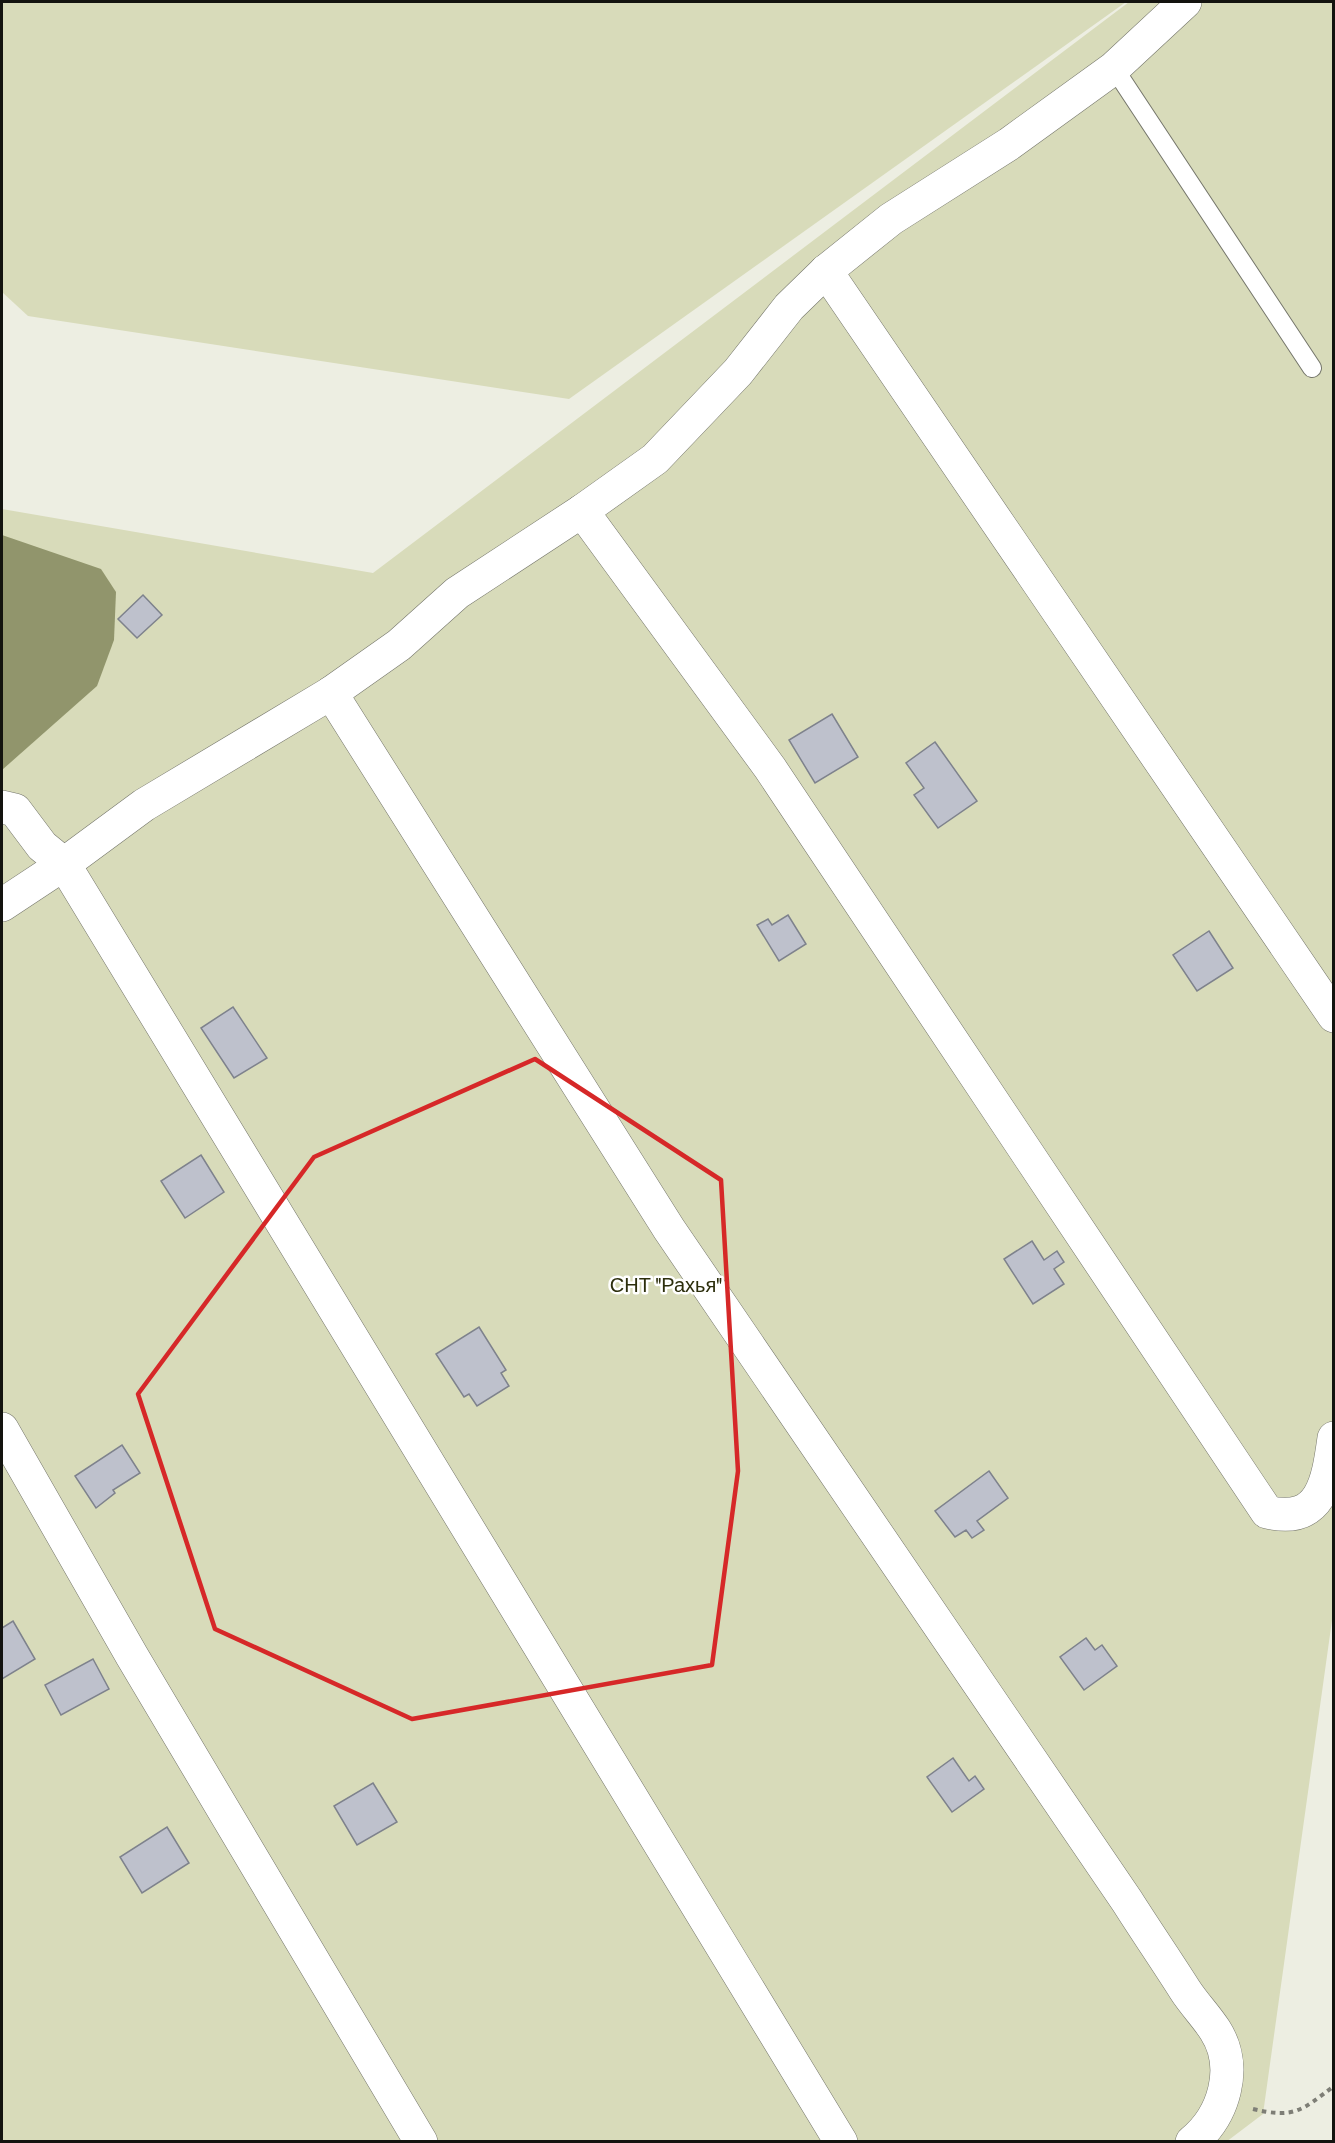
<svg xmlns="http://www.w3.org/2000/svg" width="1335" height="2143" viewBox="0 0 1335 2143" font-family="'Archivo Narrow',sans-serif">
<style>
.green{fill:#d8dbba}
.water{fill:#91956c}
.building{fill:#bec1cc;stroke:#7e828c;stroke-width:1.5}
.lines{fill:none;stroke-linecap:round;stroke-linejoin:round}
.lane-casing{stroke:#75766b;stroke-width:20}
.street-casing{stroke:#75766b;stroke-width:34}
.path{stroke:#7e7e76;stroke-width:4;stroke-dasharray:4.5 4.5;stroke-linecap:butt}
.lane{stroke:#fff;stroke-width:18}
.street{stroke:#fff;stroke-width:33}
.marked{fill:none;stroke:#d62828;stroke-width:4.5;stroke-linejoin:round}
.labels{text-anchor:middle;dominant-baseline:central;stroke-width:5;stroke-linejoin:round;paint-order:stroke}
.park-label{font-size:20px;fill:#2c2e0c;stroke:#fff}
</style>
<rect width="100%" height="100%" fill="#edeee2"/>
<g class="green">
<path d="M 2,2 L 1126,2 L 569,399 L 28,316 L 2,292 Z"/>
<path d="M 1129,2 L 1333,2 L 1334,1606 L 1263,2114 L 1226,2142 L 2,2141 L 2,509 L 373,573 Z"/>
</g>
<path class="water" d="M 2,535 L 101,569 L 116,592 L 114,640 L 97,686 L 2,770 Z"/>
<g class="building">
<path d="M 143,595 L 162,615 L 137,638 L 118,619 Z"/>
<path d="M 832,714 L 858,757 L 815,783 L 789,740 Z"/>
<path d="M 935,742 L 977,801 L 938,828 L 914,795 L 924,788 L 906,763 Z"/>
<path d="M 788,915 L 806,944 L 779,961 L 757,925 L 768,919 L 772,925 Z"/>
<path d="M 1209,931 L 1233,968 L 1197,991 L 1173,955 Z"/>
<path d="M 233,1007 L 267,1058 L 234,1078 L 201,1028 Z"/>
<path d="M 201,1155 L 224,1192 L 185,1218 L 161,1181 Z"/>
<path d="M 1032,1241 L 1044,1260 L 1057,1251 L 1064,1262 L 1054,1269 L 1064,1284 L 1033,1304 L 1004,1259 Z"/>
<path d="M 479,1327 L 506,1370 L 501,1373 L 509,1386 L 477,1406 L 469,1394 L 464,1397 L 436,1354 Z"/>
<path d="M 122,1445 L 140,1473 L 113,1490 L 115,1493 L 96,1508 L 75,1476 Z"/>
<path d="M 989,1471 L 1008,1498 L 977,1521 L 984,1530 L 972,1538 L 966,1530 L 955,1537 L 935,1511 Z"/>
<path d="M 13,1621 L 35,1659 L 2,1679 L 2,1628 Z"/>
<path d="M 1086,1638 L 1095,1650 L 1102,1645 L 1117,1666 L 1084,1690 L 1060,1657 Z"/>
<path d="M 93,1659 L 109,1689 L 61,1715 L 45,1685 Z"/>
<path d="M 953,1758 L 969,1781 L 975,1776 L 984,1789 L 952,1812 L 927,1777 Z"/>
<path d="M 373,1783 L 397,1822 L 357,1845 L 334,1806 Z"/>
<path d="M 167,1827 L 189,1863 L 142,1893 L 120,1857 Z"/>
</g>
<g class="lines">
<defs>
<path id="lane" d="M 1114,68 L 1312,368"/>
<g id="street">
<path d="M 826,271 L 1334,1016"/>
<path d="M 582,511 L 770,768 L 1267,1512 C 1322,1525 1328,1481 1334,1438"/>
<path d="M 331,693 L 669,1229 L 1127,1901 C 1146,1931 1166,1960 1185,1990 C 1194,2004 1206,2016 1215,2030 C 1239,2067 1224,2116 1192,2142"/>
<path d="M 2,807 L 15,810 L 42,846 L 64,864 L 841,2142"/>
<path d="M 2,905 L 64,864 L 144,805 L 331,693 L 399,645 L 457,593 L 582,511 L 655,459 L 738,372 L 789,307 L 826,271 L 891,219 L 1009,144 L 1114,68 L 1185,2"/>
<path d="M 2,1429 L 132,1656 L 421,2142"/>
</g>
</defs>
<use href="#lane" class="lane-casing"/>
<use href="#street" class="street-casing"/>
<path class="path" d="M 1253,2109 C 1295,2119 1302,2110 1334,2086"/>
<use href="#lane" class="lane"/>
<use href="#street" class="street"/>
</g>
<path class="marked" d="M 535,1059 L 721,1180 L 738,1471 L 712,1665 L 412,1719 L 215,1629 L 138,1394 L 314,1157 Z"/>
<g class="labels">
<g class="park-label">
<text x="666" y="1284">СНТ "Рахья"</text>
</g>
</g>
<rect width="1335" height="2143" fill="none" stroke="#13130f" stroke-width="6"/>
</svg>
